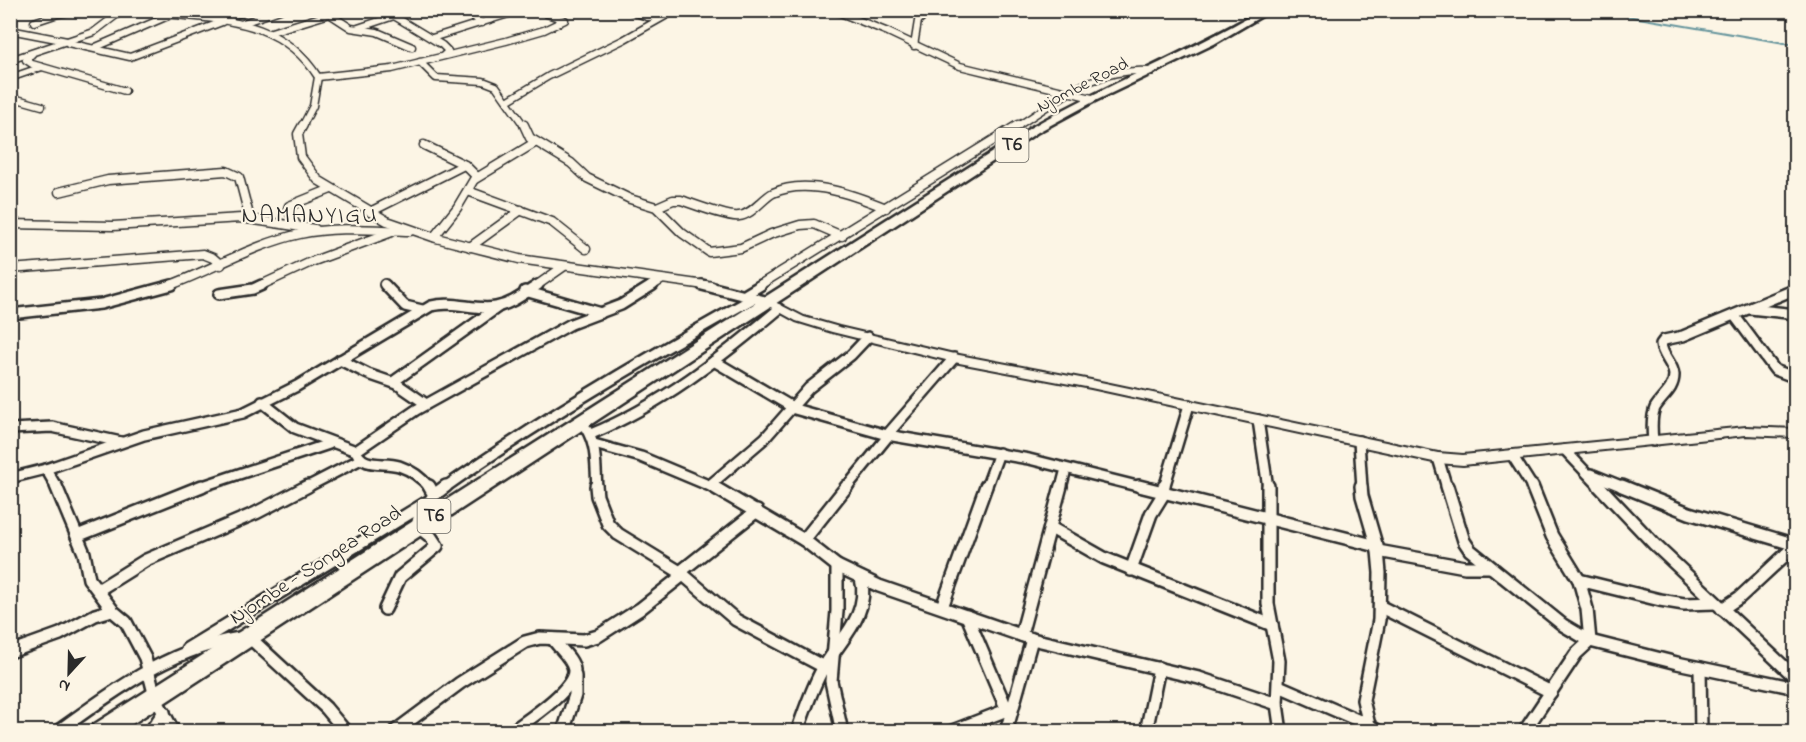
<svg xmlns="http://www.w3.org/2000/svg" width="1806" height="742" viewBox="0 0 1806 742" font-family="'Indie Flower',sans-serif">
<style>
.lines{fill:none;stroke-linecap:round;stroke-linejoin:round}
.stream{stroke:#66959d;stroke-width:2}
.minor-far3-casing{stroke:#2b2b2b;stroke-width:9}
.minor-far2-casing{stroke:#2b2b2b;stroke-width:11}
.minor-far1-casing{stroke:#2b2b2b;stroke-width:14}
.minor-casing{stroke:#2b2b2b;stroke-width:16}
.tertiary-casing{stroke:#2b2b2b;stroke-width:4}
.trunk-casing{stroke:#2b2b2b;stroke-width:5}
.minor-far3{stroke:#fcf5e5;stroke-width:6}
.minor-far2{stroke:#fcf5e5;stroke-width:8}
.minor-far1{stroke:#fcf5e5;stroke-width:9}
.minor{stroke:#fcf5e5;stroke-width:11}
.tertiary{fill:#fcf5e5;fill-rule:evenodd}
.trunk{fill:#fcf5e5;fill-rule:evenodd}
.labels{text-anchor:middle;dominant-baseline:central;stroke-width:4.5;stroke-linejoin:round;paint-order:stroke}
.far-street-label{font-size:18px;fill:#2b2b2b;stroke:#fcf5e5}
.shield{fill:#fcf5e5;stroke:#6a6863;stroke-width:1.5}
.shield-label{font-size:20px;font-weight:bold;fill:#2b2b2b}
.street-label{font-size:21px;fill:#2b2b2b;stroke:#fcf5e5}
.quarter-label{font-size:24px;letter-spacing:1.5px;fill:#2b2b2b;stroke:#fcf5e5}
</style>
<rect width="100%" height="100%" fill="#fcf5e5"/>
<filter id="ink" filterUnits="userSpaceOnUse"><feTurbulence type="fractalNoise" baseFrequency=".0167" numOctaves="2"/><feDisplacementMap in="SourceGraphic" scale="12" xChannelSelector="R" yChannelSelector="G"/><feConvolveMatrix kernelMatrix="1 2 1 2 8 2 1 2 1" color-interpolation-filters="sRGB"/></filter>
<g filter="url(#ink)">
<g class="lines">
<path class="stream" d="M 1592,10 L 1796,45"/>
<defs>
<g id="minor-far3">
<path d="M 139,10 C 154,14 169,15 185,16 C 239,20 287,28 318,77 L 313,106 L 302,127"/>
<path d="M 465,10 L 482,23"/>
<path d="M 628,10 L 647,17 L 660,17"/>
<path d="M 833,10 L 888,32 L 960,66 L 1092,98"/>
<path d="M 331,15 L 351,28 L 377,32 L 412,47"/>
<path d="M 394,16 L 442,45 L 448,51 L 444,55"/>
<path d="M 222,19 L 251,10"/>
<path d="M 34,22 L 58,14 L 82,10"/>
<path d="M 243,23 L 280,10"/>
<path d="M 358,28 L 412,10"/>
<path d="M 10,30 L 67,41"/>
<path d="M 271,32 L 343,10"/>
<path d="M 432,38 L 521,10"/>
<path d="M 68,43 L 130,57 L 222,22"/>
<path d="M 914,46 L 918,21 L 931,10"/>
<path d="M 96,47 L 168,16"/>
<path d="M 32,54 L 26,60 L 32,64 L 125,91"/>
<path d="M 10,60 L 94,32 L 123,10"/>
<path d="M 420,62 L 436,78 L 483,81 L 496,86 L 525,127"/>
<path d="M 318,77 L 392,69 L 506,41 L 544,30 L 565,20 L 547,14 L 544,10"/>
<path d="M 10,78 L 42,67"/>
<path d="M 10,97 L 42,106"/>
<path d="M 507,101 L 549,76 L 623,40 L 676,10"/>
<path d="M 1016,127 C 1061,99 1094,67 1150,71"/>
</g>
<g id="minor-far2">
<path d="M 303,125 L 298,134 L 301,157 L 318,180 L 387,221 L 436,238 L 519,259 L 712,286"/>
<path d="M 524,125 L 530,138 L 571,163 L 587,178 L 630,199 L 656,207 L 682,233 L 709,252 L 741,248 L 771,234 L 800,225 L 814,224 L 842,236"/>
<path d="M 424,145 L 465,165 L 476,176 L 457,208 L 434,237"/>
<path d="M 475,179 L 536,142"/>
<path d="M 468,191 L 552,222 L 586,249"/>
<path d="M 59,192 L 108,180 L 226,171 L 239,177 L 250,219"/>
<path d="M 657,207 L 673,200 L 681,200 C 693,204 729,218 739,216 C 752,215 762,199 773,193 C 807,177 854,195 886,208"/>
<path d="M 370,212 L 464,165"/>
<path d="M 10,224 L 113,226 L 241,218 L 315,229"/>
<path d="M 296,225 L 288,209 L 289,206 L 331,189"/>
<path d="M 470,247 L 521,210"/>
<path d="M 10,269 L 203,254 L 213,258 L 221,265"/>
<path d="M 384,284 L 386,286"/>
<path d="M 168,286 C 212,270 254,244 300,234 C 336,226 374,230 410,231"/>
<path d="M 259,286 L 311,262 L 392,232"/>
<path d="M 536,286 L 563,267"/>
<path d="M 651,286 L 661,280"/>
<path d="M 758,286 L 1018,125"/>
</g>
<g id="minor-far1">
<path d="M 385,285 L 405,306 L 422,310"/>
<path d="M 702,285 L 769,302"/>
<path d="M 525,291 L 601,313"/>
<path d="M 219,294 L 253,289 L 262,285"/>
<path d="M 746,294 L 761,285"/>
<path d="M 1750,309 L 1796,314"/>
<path d="M 10,314 L 101,304 L 172,285"/>
<path d="M 1734,315 L 1775,370 L 1796,378"/>
<path d="M 340,360 L 368,374 L 397,384 L 426,404"/>
<path d="M 714,361 L 792,407"/>
<path d="M 393,382 L 498,307"/>
<path d="M 262,402 L 295,428 L 356,451 C 363,469 384,461 399,466 C 411,470 422,478 430,488"/>
<path d="M 791,408 L 887,435 L 1029,459 L 1145,488"/>
<path d="M 1258,420 L 1268,488"/>
<path d="M 581,421 C 598,443 595,462 597,488"/>
<path d="M 10,429 L 52,427 L 121,442"/>
<path d="M 591,434 C 660,406 722,357 779,309"/>
<path d="M 887,435 L 954,358"/>
<path d="M 1359,441 L 1362,488"/>
<path d="M 1653,441 C 1652,431 1651,417 1655,408 C 1662,396 1674,390 1674,375 C 1673,363 1662,356 1661,344 L 1664,340 L 1683,336 L 1796,289"/>
<path d="M 594,444 L 641,457 L 715,488"/>
<path d="M 1565,450 L 1601,488"/>
<path d="M 356,451 L 416,410 L 571,324 L 621,305 L 653,285"/>
<path d="M 1512,455 L 1533,488"/>
<path d="M 1438,458 L 1447,488"/>
<path d="M 46,469 L 57,488"/>
<path d="M 1591,474 L 1626,488"/>
<path d="M 10,478 L 46,469 L 144,435 L 243,413 L 297,386 L 431,306 C 454,300 474,311 496,307 C 512,304 525,293 538,285"/>
<path d="M 710,485 L 765,438 L 809,388 L 851,355 L 868,337"/>
<path d="M 197,488 L 329,444"/>
<path d="M 305,488 L 361,459"/>
<path d="M 444,488 C 543,418 647,357 754,298"/>
<path d="M 846,488 L 889,435"/>
<path d="M 986,488 L 999,453"/>
<path d="M 1061,488 L 1066,469"/>
<path d="M 1164,488 L 1189,405"/>
</g>
<g id="minor">
<path d="M 56,486 L 84,553 L 89,579 L 114,612 L 126,622 L 145,658 L 155,697 L 174,732"/>
<path d="M 596,486 L 597,496 L 608,524 L 618,534 L 680,572 L 736,620 L 824,667"/>
<path d="M 712,486 L 804,540 L 837,566 L 879,586 L 1032,639 L 1199,678 L 1277,704"/>
<path d="M 1139,486 L 1377,546"/>
<path d="M 1268,486 L 1268,604 L 1279,661 L 1277,704 L 1281,732"/>
<path d="M 1361,486 L 1362,496 L 1378,551 L 1380,573 L 1379,620 L 1363,700 L 1369,725"/>
<path d="M 1447,486 L 1464,541 L 1470,550 L 1563,625 L 1590,641 L 1677,663 L 1796,688"/>
<path d="M 1599,486 L 1654,544 L 1796,678"/>
<path d="M 1622,486 L 1689,513 L 1796,545"/>
<path d="M 1162,493 L 1164,486"/>
<path d="M 434,495 L 446,486"/>
<path d="M 1051,528 L 1104,558 L 1272,625"/>
<path d="M 77,536 L 202,486"/>
<path d="M 804,540 L 847,486"/>
<path d="M 1378,551 L 1465,567 L 1490,567"/>
<path d="M 837,566 L 837,611 L 831,681 L 842,732"/>
<path d="M 1131,570 L 1151,514 L 1164,493"/>
<path d="M 680,572 L 757,511"/>
<path d="M 1579,580 L 1660,600 L 1684,604 L 1716,603"/>
<path d="M 98,590 L 146,560 L 256,513 L 308,486"/>
<path d="M 942,607 L 986,486"/>
<path d="M 1381,607 L 1551,692"/>
<path d="M 385,609 L 400,577 L 437,546 L 431,537 L 417,526 L 419,518 L 434,495 L 429,486"/>
<path d="M 1722,609 L 1740,597 L 1796,545"/>
<path d="M 967,616 L 1007,710"/>
<path d="M 1021,635 L 1061,486"/>
<path d="M 187,649 L 426,503"/>
<path d="M 10,652 L 60,634 L 95,615 L 112,610"/>
<path d="M 1700,668 L 1701,732"/>
<path d="M 1279,686 L 1369,725 L 1379,732"/>
<path d="M 57,732 C 115,690 176,644 249,637 L 326,708 L 346,732"/>
<path d="M 150,732 L 164,712"/>
<path d="M 394,732 L 460,683 L 525,642 L 540,638 L 584,640 L 598,636 L 640,609 L 683,575"/>
<path d="M 511,732 C 526,721 575,690 574,670 C 573,659 559,648 553,639"/>
<path d="M 563,732 L 575,695 L 575,676"/>
<path d="M 797,732 C 804,712 811,691 821,672 C 838,641 871,616 861,578"/>
<path d="M 950,732 L 1012,708"/>
<path d="M 1006,732 L 1032,639"/>
<path d="M 1146,732 L 1159,668"/>
<path d="M 1524,732 L 1576,654 L 1590,641 L 1587,609 L 1579,580 L 1552,536 L 1532,486"/>
</g>
<path id="tertiary" d="M 769,299 L 804,317 L 839,327 L 954,354 L 1091,380 L 1438,453 L 1463,455 L 1746,427 L 1796,429 L 1796,437 L 1746,435 L 1463,465 L 1438,463 L 1091,388 L 954,362 L 832,332 L 796,321 L 765,304 L 763,302 Z"/>
<path id="trunk" d="M 1261,10 L 1272,10 L 1214,44 L 1095,101 L 1038,132 L 120,732 L 91,732 L 93,725 L 1030,128 C 1105,85 1186,54 1261,10 Z"/>
</defs>
<use href="#minor-far3" class="minor-far3-casing"/>
<use href="#minor-far2" class="minor-far2-casing"/>
<use href="#minor-far1" class="minor-far1-casing"/>
<use href="#minor" class="minor-casing"/>
<use href="#tertiary" class="tertiary-casing"/>
<use href="#trunk" class="trunk-casing"/>
<use href="#minor-far3" class="minor-far3"/>
<use href="#minor-far2" class="minor-far2"/>
<use href="#minor-far1" class="minor-far1"/>
<use href="#minor" class="minor"/>
<use href="#tertiary" class="tertiary"/>
<use href="#trunk" class="trunk"/>
</g>
</g>
<g class="labels">
<g class="far-street-label">
<text transform="translate(1083 86) rotate(-27)">Njombe Road</text>
</g>
<g class="shield">
<rect x="995.5" y="128" width="33" height="34" rx="4.5"/>
<rect x="417.5" y="499" width="33" height="34" rx="4.5"/>
</g>
<g class="shield-label">
<text x="1012" y="145">T6</text>
<text x="434" y="516">T6</text>
</g>
<g class="street-label">
<text transform="translate(316 566) rotate(-33)">Njombe - Songea Road</text>
</g>
<g class="quarter-label">
<text x="310" y="216">NAMANYIGU</text>
</g>
</g>
<rect width="1806" height="742" fill="none" stroke="#fcf5e5" stroke-width="36"/>
<rect x="18" y="18" width="1770" height="706" fill="none" stroke="#2b2b2b" stroke-width="2" filter="url(#ink)"/>
<g transform="translate(69 673) rotate(202)" stroke="#fcf5e5" stroke-width="4.5" paint-order="stroke">
<path d="M0-4.5L10 22L0 15L-10 22Z" fill="#2b2b2b"/>
<text y="-9" font-size="16" font-weight="bold" text-anchor="middle" fill="#2b2b2b">N</text>
</g>
</svg>
